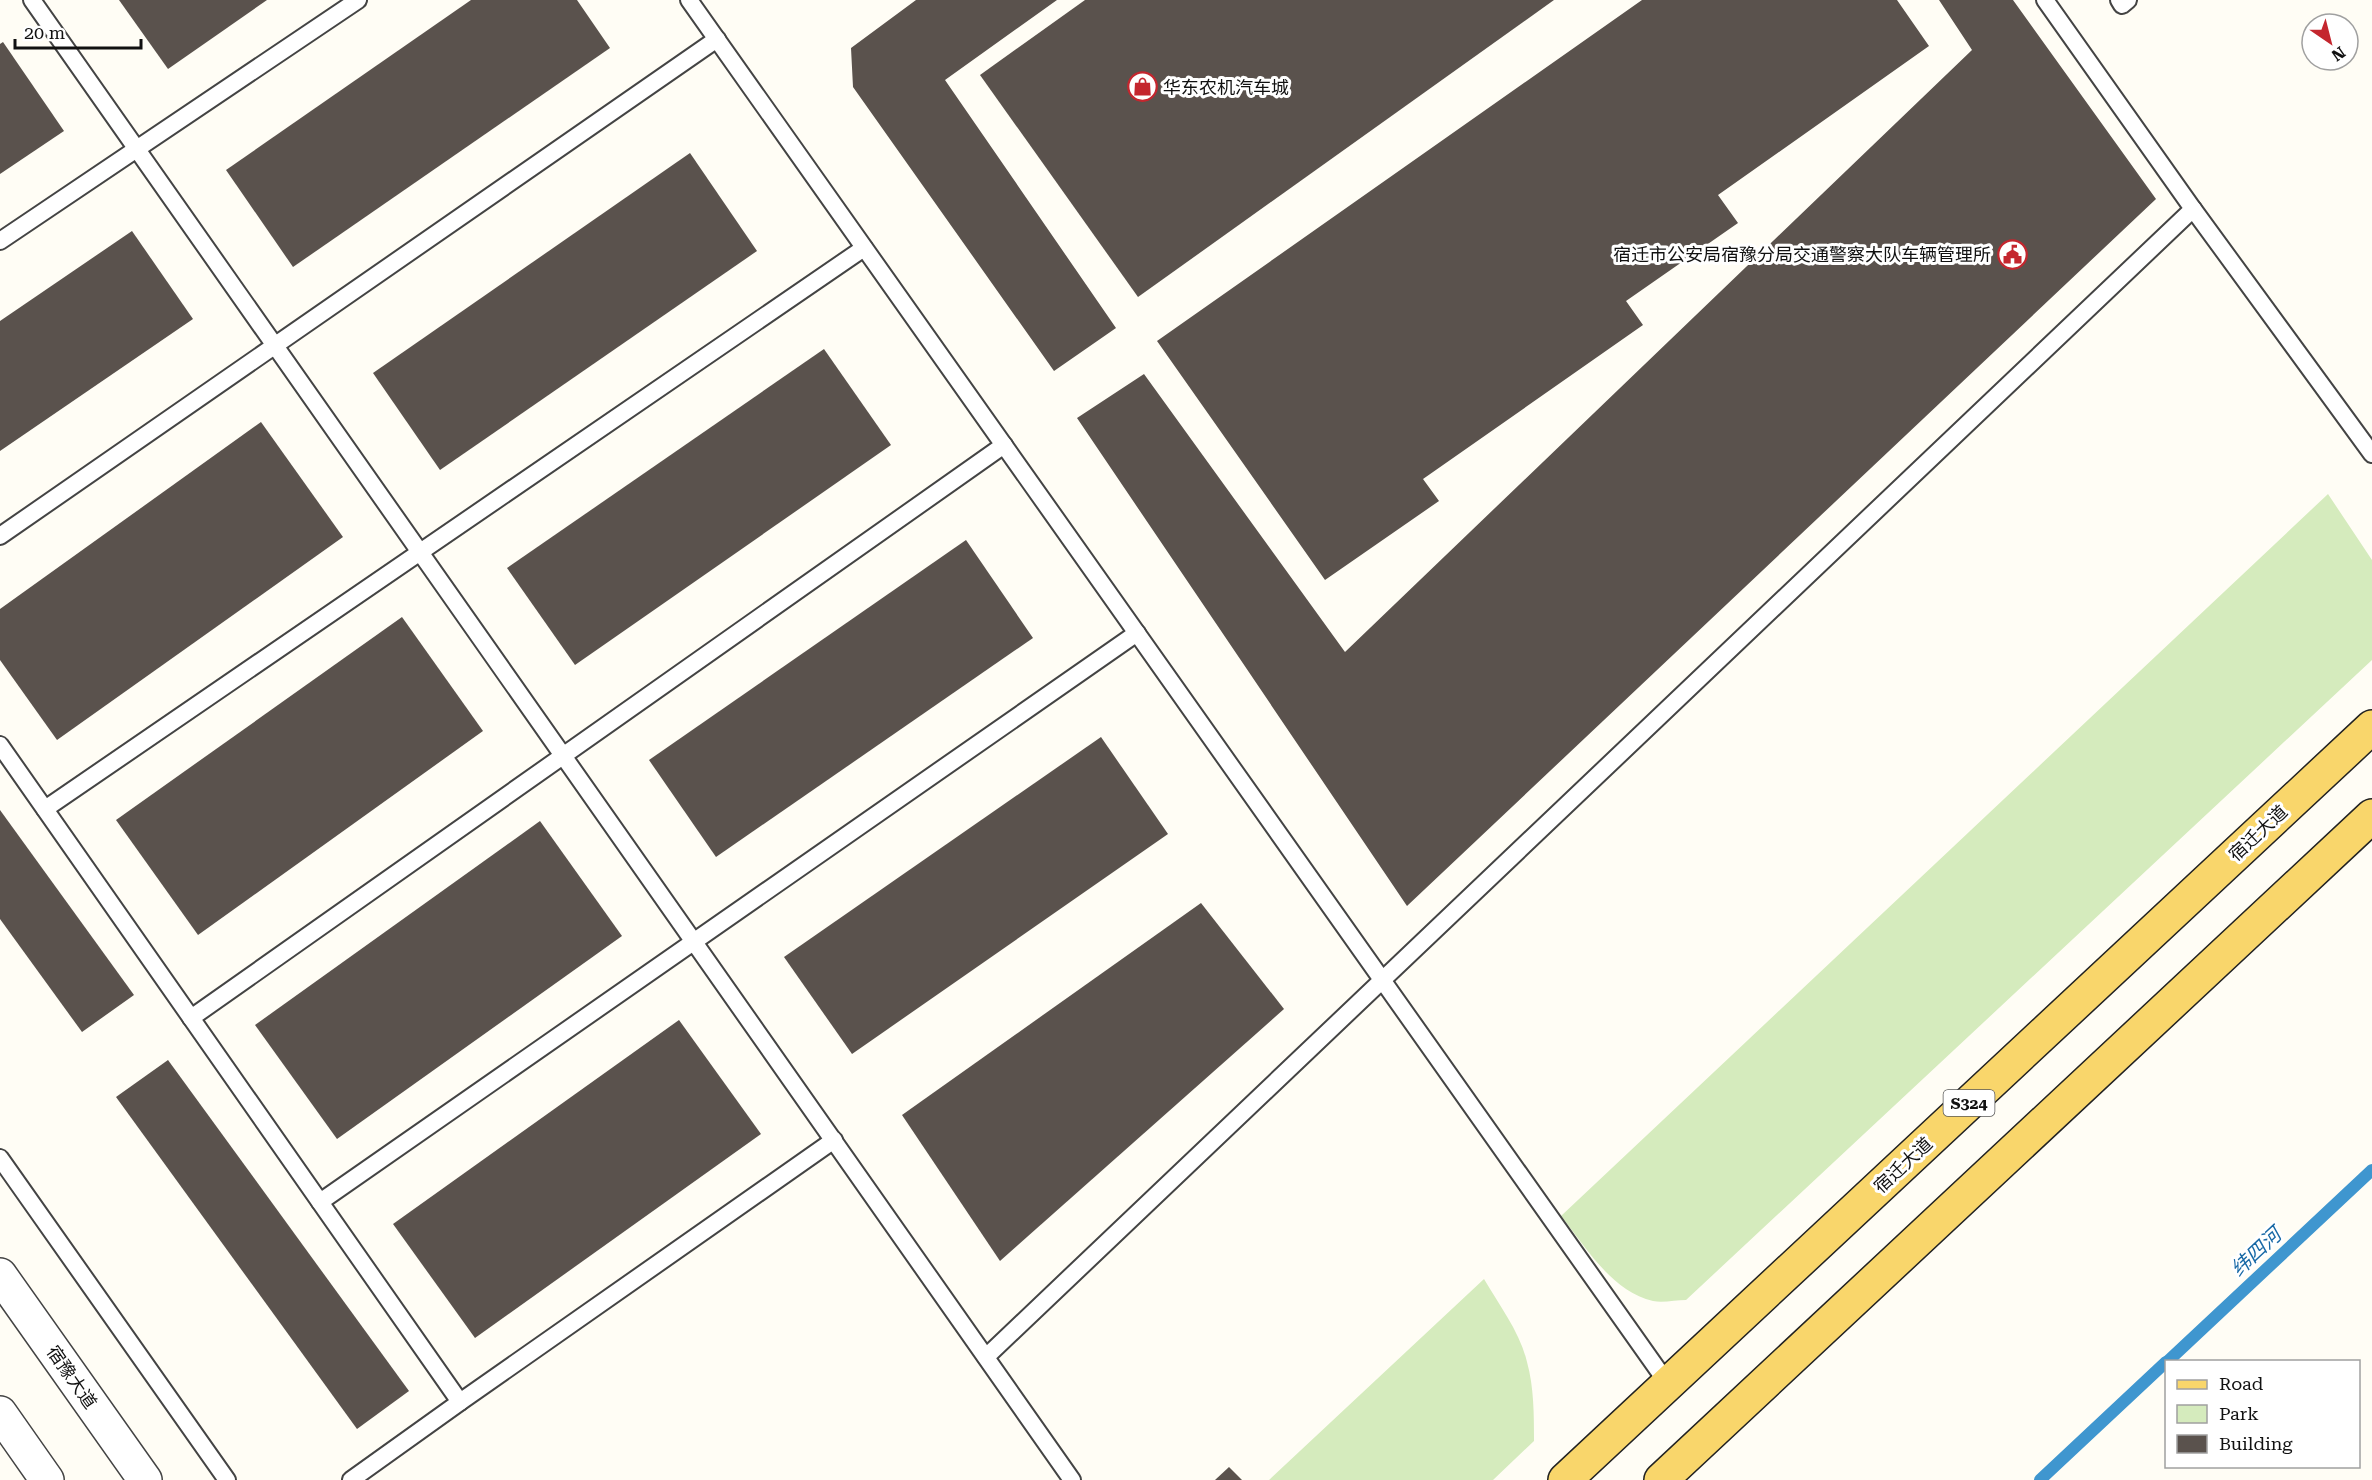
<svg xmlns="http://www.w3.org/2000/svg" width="2372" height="1480" viewBox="0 0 2372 1480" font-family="'Roboto Serif','Noto Sans SC',serif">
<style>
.green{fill:#d5ebbd}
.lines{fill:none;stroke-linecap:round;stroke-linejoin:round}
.stream{stroke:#3f96cf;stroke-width:12}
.building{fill:#5a524d}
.service-casing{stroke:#444;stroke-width:20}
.tertiary-casing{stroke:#444;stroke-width:36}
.primary-casing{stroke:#222;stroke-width:36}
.service{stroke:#fff;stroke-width:16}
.tertiary{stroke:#fff;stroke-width:33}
.primary{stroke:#f9d66b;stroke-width:33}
.labels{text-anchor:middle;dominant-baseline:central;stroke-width:6;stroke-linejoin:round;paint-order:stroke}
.shield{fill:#fff;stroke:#585858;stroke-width:1.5}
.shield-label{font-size:16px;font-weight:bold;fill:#111}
.poi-label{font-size:18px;fill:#111;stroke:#fff;text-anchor:start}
.street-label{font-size:18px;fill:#111;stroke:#fff}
.water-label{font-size:20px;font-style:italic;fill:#1768a6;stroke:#fff}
</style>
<rect width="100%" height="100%" fill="#fffdf5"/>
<g class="green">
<path d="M 2328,494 L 2372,560 L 2372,660 L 1686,1300 C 1676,1300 1663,1303 1653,1301 C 1611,1291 1586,1247 1561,1216 Z"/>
<path d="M 1484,1279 C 1499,1305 1520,1332 1527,1362 C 1534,1387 1534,1415 1534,1441 L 1493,1480 L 1269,1480 Z"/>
</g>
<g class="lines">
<g class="stream">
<path d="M 2167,1362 L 2372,1170"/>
<path d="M 2040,1480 L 2166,1362"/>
</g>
</g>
<g class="building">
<path d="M 119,0 L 267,0 L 168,69 Z"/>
<path d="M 471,0 L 577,0 L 610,48 L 293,267 L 226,170 Z"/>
<path d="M 916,0 L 1057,0 L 945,80 L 1116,328 L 1054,371 L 853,87 L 851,48 Z"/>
<path d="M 1085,0 L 1554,0 L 1138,297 L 980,75 Z"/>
<path d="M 1642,0 L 1897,0 L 1929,46 L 1718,195 L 1738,223 L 1626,301 L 1643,325 L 1423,479 L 1439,501 L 1325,580 L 1157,341 Z"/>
<path d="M 1939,0 L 2013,0 L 2156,199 L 1407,906 L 1077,418 L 1144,374 L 1345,652 L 1972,50 Z"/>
<path d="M 3,42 L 64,131 L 0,174 L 0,44 Z"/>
<path d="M 690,153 L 757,251 L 440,470 L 373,373 Z"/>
<path d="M 132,231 L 193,319 L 0,451 L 0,321 Z"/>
<path d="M 824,349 L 891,445 L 575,665 L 507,568 Z"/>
<path d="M 261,422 L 343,537 L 57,740 L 0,660 L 0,609 Z"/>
<path d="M 966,540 L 1033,638 L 716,857 L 649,760 Z"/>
<path d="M 402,617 L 483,731 L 198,935 L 116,820 Z"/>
<path d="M 1101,737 L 1168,834 L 852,1054 L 784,957 Z"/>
<path d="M 0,810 L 134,995 L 82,1032 L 0,919 Z"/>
<path d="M 540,821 L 622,936 L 337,1139 L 255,1025 Z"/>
<path d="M 1201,903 L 1284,1009 L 1000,1261 L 902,1115 Z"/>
<path d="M 679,1020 L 761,1134 L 475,1338 L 393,1224 Z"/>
<path d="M 168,1060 L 409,1391 L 357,1429 L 116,1097 Z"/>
<path d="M 1229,1467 L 1242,1480 L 1215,1480 Z"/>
</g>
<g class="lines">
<defs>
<g id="service">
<path d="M 32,0 L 1072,1480"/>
<path d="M 689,0 L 1668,1384"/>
<path d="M 2119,0 L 2122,5 L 2128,0"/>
<path d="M 2193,209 L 2372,454"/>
<path d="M 0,241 L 358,0"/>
<path d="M 0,536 L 717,39"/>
<path d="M 0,745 L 460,1402 L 834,1140"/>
<path d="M 45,809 L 864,248"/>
<path d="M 191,1018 L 1004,445"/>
<path d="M 0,1158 L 227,1480"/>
<path d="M 320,1202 L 1137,633"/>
<path d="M 986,1357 L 2193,209 L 2045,0"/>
<path d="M 351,1480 L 460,1402"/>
</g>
<g id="tertiary">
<path d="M 0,1275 L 145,1480"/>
<path d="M 0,1413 L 47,1480"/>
</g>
<g id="primary">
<path d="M 1565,1480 L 2372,727"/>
<path d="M 1661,1480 L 2372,816"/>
</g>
</defs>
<use href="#service" class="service-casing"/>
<use href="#tertiary" class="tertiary-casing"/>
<use href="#primary" class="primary-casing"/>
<use href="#service" class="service"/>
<use href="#tertiary" class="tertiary"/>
<use href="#primary" class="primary"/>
</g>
<defs>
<symbol id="shop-ring" viewBox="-11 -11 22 22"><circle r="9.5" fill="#fff" stroke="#c4262e" stroke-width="1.5"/><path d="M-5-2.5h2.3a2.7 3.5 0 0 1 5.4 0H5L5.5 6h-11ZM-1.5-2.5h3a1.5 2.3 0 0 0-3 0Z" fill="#c4262e"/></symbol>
<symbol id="civic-ring" viewBox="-11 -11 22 22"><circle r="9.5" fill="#fff" stroke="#c4262e" stroke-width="1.5"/><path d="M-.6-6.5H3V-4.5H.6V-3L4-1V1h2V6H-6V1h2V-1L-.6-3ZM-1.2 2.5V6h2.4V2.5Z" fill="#c4262e"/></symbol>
</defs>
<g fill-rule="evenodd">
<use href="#shop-ring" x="1126" y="70" width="33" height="33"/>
<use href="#civic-ring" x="1996" y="238" width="33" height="33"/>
</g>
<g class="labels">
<rect class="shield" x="1943.5" y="1090" width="51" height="26" rx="4.5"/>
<g class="shield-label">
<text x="1969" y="1103">S324</text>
</g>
<g class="poi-label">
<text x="1163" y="87">华东农机汽车城</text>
<text x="1991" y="254" text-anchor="end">宿迁市公安局宿豫分局交通警察大队车辆管理所</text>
</g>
<g class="street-label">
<text transform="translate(2258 833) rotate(-43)">宿迁大道</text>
<text transform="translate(1903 1165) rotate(-43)">宿迁大道</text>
<text transform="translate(72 1377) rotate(55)">宿豫大道</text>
</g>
<g class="water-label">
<text transform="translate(2256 1252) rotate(-43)">纬四河</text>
</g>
</g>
<rect x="2165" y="1360" width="195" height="108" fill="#ffffff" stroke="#a0a0a0" stroke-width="1.5"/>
<rect x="2177" y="1380" width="30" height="9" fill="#f9d66b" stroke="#a0a0a0" stroke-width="1.5"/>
<text x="2219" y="1390" font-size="18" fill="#111111">Road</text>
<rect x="2177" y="1405" width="30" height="18" fill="#d5ebbd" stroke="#a0a0a0" stroke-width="1.5"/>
<text x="2219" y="1420" font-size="18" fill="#111111">Park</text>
<rect x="2177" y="1435" width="30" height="18" fill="#5a524d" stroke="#a0a0a0" stroke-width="1.5"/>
<text x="2219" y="1450" font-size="18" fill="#111111">Building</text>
<g transform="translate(2330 42) rotate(145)"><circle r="28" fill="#ffffff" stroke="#a0a0a0" stroke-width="1.5"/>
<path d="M0-4.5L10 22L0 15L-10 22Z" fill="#c4262e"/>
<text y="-9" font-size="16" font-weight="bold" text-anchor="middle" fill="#111111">N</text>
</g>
<path d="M15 39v9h126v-9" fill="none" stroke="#111111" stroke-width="3"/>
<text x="24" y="39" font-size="18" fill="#111111" stroke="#ffffff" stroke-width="4.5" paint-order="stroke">20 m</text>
</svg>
